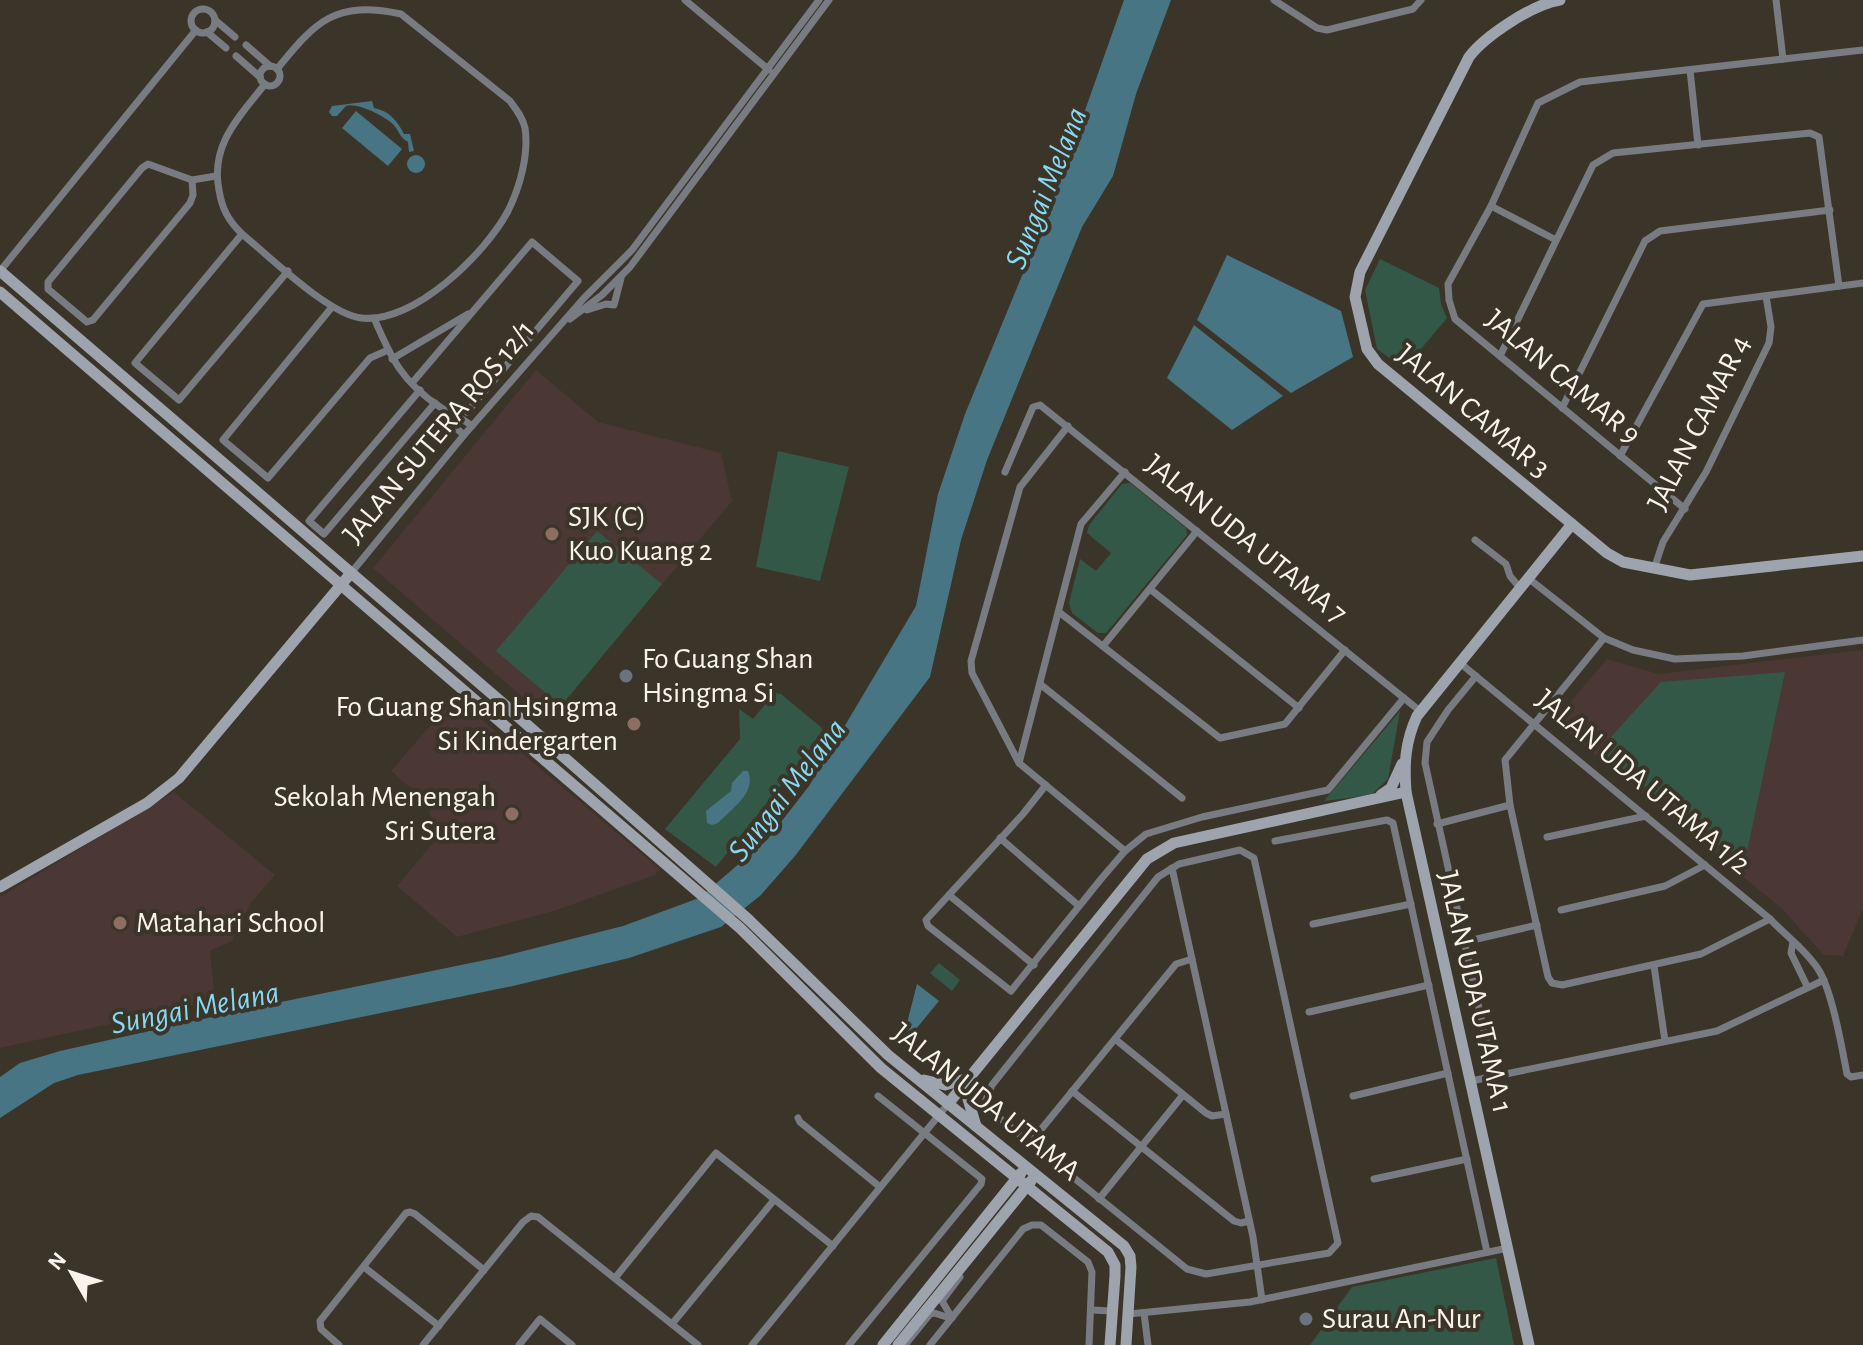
<svg xmlns="http://www.w3.org/2000/svg" width="1863" height="1345" viewBox="0 0 1863 1345" font-family="'Alegreya Sans',sans-serif">
<style>
.education{fill:#4b3733}
.green{fill:#345847}
.water{fill:#477583}
.lines{fill:none;stroke-linecap:round;stroke-linejoin:round}
.street{stroke:#787c82;stroke-width:7}
.secondary{stroke:#9da4ad;stroke-width:11}
.education-dot{fill:#8d6e63;stroke:#3b3428;stroke-width:3}
.worship-dot{fill:#6b7280;stroke:#3b3428;stroke-width:3}
.labels{text-anchor:middle;dominant-baseline:central;stroke-width:8;stroke-linejoin:round;paint-order:stroke}
.street-label{font-size:30px;fill:#f8f4ec;stroke:#3b3428}
.poi-label{font-size:30px;fill:#f8f4ec;stroke:#3b3428;text-anchor:start}
.water-label{font-size:32px;font-style:italic;fill:#88d8f0;stroke:#3b3428}
</style>
<rect width="100%" height="100%" fill="#3b3428"/>
<g class="education">
<path d="M 536,370 L 598,422 L 721,453 L 732,501 L 549,720 L 373,568 Z"/>
<path d="M 1861,650 L 1863,652 L 1863,908 L 1843,956 L 1824,955 L 1781,908 L 1554,721 L 1607,659 L 1659,674 Z"/>
<path d="M 455,697 L 660,869 L 655,875 L 554,911 L 457,937 L 397,886 L 448,825 L 432,826 L 428,803 L 391,771 Z"/>
<path d="M 174,792 L 275,875 L 250,904 L 232,941 L 210,951 L 215,1001 L 0,1048 L 0,897 Z"/>
</g>
<g class="green">
<path d="M 1380,259 L 1439,288 L 1441,304 L 1447,318 L 1404,369 L 1377,349 L 1365,290 Z"/>
<path d="M 778,451 L 849,467 L 820,581 L 756,567 Z"/>
<path d="M 1130,483 L 1186,528 L 1187,535 L 1106,633 L 1098,633 L 1072,613 L 1069,603 L 1080,559 L 1096,571 L 1111,553 L 1087,533 L 1089,525 L 1122,484 Z"/>
<path d="M 597,531 L 662,584 L 561,706 L 496,651 Z"/>
<path d="M 1785,672 L 1744,866 L 1599,750 L 1661,682 Z"/>
<path d="M 775,693 L 781,694 L 822,728 L 822,734 L 716,867 L 665,829 L 740,739 L 739,709 L 753,719 Z"/>
<path d="M 1400,711 L 1388,779 L 1371,795 L 1324,801 Z"/>
<path d="M 939,963 L 960,980 L 952,991 L 930,973 Z"/>
<path d="M 1496,1258 L 1514,1345 L 1310,1345 L 1352,1287 Z"/>
</g>
<g class="water">
<path d="M 1124,0 L 1171,0 L 1136,94 L 1113,176 L 1082,227 L 987,460 L 961,540 L 930,677 L 795,856 L 761,895 L 721,927 L 629,958 L 513,986 L 78,1075 L 54,1083 L 0,1118 L 0,1077 L 20,1063 L 60,1051 L 252,1008 L 500,957 L 623,926 L 699,898 L 767,840 L 809,786 L 916,606 L 938,494 L 965,414 L 1054,198 Z"/>
<path d="M 372,101 L 374,108 C 389,111 397,120 404,134 L 410,134 L 414,151 L 409,152 L 408,142 C 400,137 401,135 396,128 C 390,118 357,102 346,106 L 337,116 L 332,116 L 329,112 L 332,106 Z"/>
<path d="M 356,111 L 402,149 L 388,166 L 342,128 Z"/>
<circle cx="416" cy="164" r="9"/>
<path d="M 1227,255 L 1341,311 L 1353,357 L 1291,393 L 1197,320 Z"/>
<path d="M 1194,325 L 1283,396 L 1232,430 L 1167,378 Z"/>
<path d="M 743,771 L 748,771 C 757,793 731,809 718,823 L 712,825 L 707,823 L 706,811 L 731,791 L 732,783 Z"/>
<path d="M 917,984 L 939,1001 L 911,1035 L 905,1031 Z"/>
</g>
<g class="lines">
<g class="street">
<path d="M 685,0 L 769,70"/>
<path d="M 1274,0 L 1317,28 L 1327,30 L 1413,9 L 1421,0"/>
<path d="M 1776,0 L 1783,59"/>
<circle cx="203" cy="21" r="12"/>
<path d="M 215,20 L 235,37"/>
<path d="M 207,32 L 226,48"/>
<path d="M 246,45 L 270,66"/>
<path d="M 236,56 L 260,77"/>
<circle cx="270" cy="76" r="10"/>
<path d="M 1690,70 L 1698,145"/>
<path d="M 265,84 C 239,117 210,145 219,190 C 222,209 228,220 242,234 C 269,256 328,314 361,318 C 414,324 485,254 508,211 C 520,187 529,154 525,128 C 523,118 516,109 510,101 L 401,14 C 335,0 316,21 277,69"/>
<path d="M 192,180 L 193,195 L 190,203 L 93,320 L 87,322 L 48,289 L 48,282 L 142,168 L 148,164 L 192,180 L 216,176"/>
<path d="M 1491,206 L 1556,240"/>
<path d="M 242,234 L 135,363 L 179,400 L 288,271"/>
<path d="M 0,271 L 196,30"/>
<path d="M 332,307 L 223,440 L 268,478 L 370,358 L 388,350"/>
<path d="M 587,310 L 606,304 L 614,305 L 621,278"/>
<path d="M 374,318 C 391,358 402,382 440,407 C 452,415 460,416 472,426"/>
<path d="M 570,319 L 602,295 L 630,267 L 829,0"/>
<path d="M 1500,356 L 1593,165 L 1613,153 L 1810,133 L 1819,137 L 1839,286"/>
<path d="M 392,359 L 468,314"/>
<path d="M 412,383 L 532,242 L 578,281 L 467,412"/>
<path d="M 420,390 L 309,521 L 324,534 L 435,403"/>
<path d="M 1562,408 L 1645,241 L 1660,231 L 1830,210"/>
<path d="M 442,409 L 448,421 L 464,435"/>
<path d="M 1068,426 L 1020,487 L 971,661 L 972,673 L 1019,763 L 1125,851"/>
<path d="M 1620,456 L 1703,304 L 1863,283"/>
<path d="M 1005,472 L 1033,407 L 1040,405 L 1420,711"/>
<path d="M 1685,509 L 1455,319 L 1449,300 L 1448,284 L 1491,206 L 1538,103 L 1580,82 L 1863,50"/>
<path d="M 1475,540 L 1506,564 L 1510,576 L 1520,588"/>
<path d="M 1654,569 L 1663,542 L 1706,472 L 1769,343 L 1771,327 L 1766,296"/>
<path d="M 351,573 L 464,435 L 584,298 L 632,250 L 819,0"/>
<path d="M 1528,578 L 1604,638 L 1633,650 L 1675,659 L 1743,656 L 1863,640"/>
<path d="M 1150,589 L 1299,708"/>
<path d="M 1059,612 L 1220,738 L 1285,724 L 1345,650"/>
<path d="M 1604,638 L 1505,760 L 1510,805 L 1548,977 L 1552,983 L 1562,985 L 1701,954 L 1770,919"/>
<path d="M 1103,646 L 1197,531"/>
<path d="M 1460,663 L 1770,919 C 1786,936 1805,949 1818,969 C 1832,990 1842,1048 1847,1074 L 1851,1077 L 1863,1075"/>
<path d="M 1476,676 L 1448,710 L 1427,742 L 1425,763 L 1494,1076"/>
<path d="M 1040,684 L 1182,798"/>
<path d="M 1019,763 L 1081,524 L 1125,472"/>
<path d="M 1046,785 L 1023,814 L 926,920 L 928,926 L 1011,991 L 1101,879 L 1125,851 L 1146,834 L 1202,817 L 1328,790 L 1404,698"/>
<path d="M 1437,824 L 1510,805"/>
<path d="M 1547,837 L 1646,816"/>
<path d="M 1000,838 L 1079,906"/>
<path d="M 1275,841 L 1387,820 L 1393,823 L 1487,1252"/>
<path d="M 1240,850 L 1254,858 L 1338,1243 L 1329,1253 L 1206,1274 L 1187,1269 L 987,1108 L 985,1102 L 992,1085 L 1158,877 L 1179,864 Z"/>
<path d="M 1172,868 L 1253,1237 L 1262,1300"/>
<path d="M 949,895 L 1034,965"/>
<path d="M 1561,910 L 1665,886 L 1705,865"/>
<path d="M 1313,924 L 1411,904"/>
<path d="M 1464,942 L 1537,925"/>
<path d="M 1793,942 L 1791,953 L 1807,986"/>
<path d="M 1654,966 L 1665,1041"/>
<path d="M 1309,1012 L 1429,985"/>
<path d="M 1115,1039 L 1206,1113 L 1212,1116 L 1226,1114"/>
<path d="M 1471,1081 L 1717,1031 L 1824,980"/>
<path d="M 1072,1091 L 1234,1221 L 1241,1223 L 1249,1221"/>
<path d="M 1353,1096 L 1448,1073"/>
<path d="M 798,1118 L 800,1122 L 880,1187"/>
<path d="M 1030,1143 L 1176,964 L 1192,959"/>
<path d="M 1374,1179 L 1467,1159"/>
<path d="M 1099,1199 L 1183,1095"/>
<path d="M 364,1267 L 439,1326"/>
<path d="M 615,1278 L 716,1153 L 833,1246"/>
<path d="M 1091,1310 L 1112,1311"/>
<path d="M 1144,1313 L 1148,1345"/>
<path d="M 1129,1314 L 1250,1302 L 1508,1248"/>
<path d="M 952,1318 L 942,1301 L 960,1277"/>
<path d="M 672,1324 L 774,1200"/>
<path d="M 339,1345 L 321,1329 L 320,1321 L 406,1213 L 410,1212 L 415,1214 L 484,1270"/>
<path d="M 423,1345 L 523,1222 L 531,1216 L 538,1217 L 698,1345"/>
<path d="M 519,1345 L 540,1319 L 572,1345"/>
<path d="M 752,1345 L 948,1104"/>
<path d="M 849,1345 L 981,1184 L 982,1179 L 878,1096"/>
<path d="M 905,1345 L 930,1314 L 934,1313 L 950,1318"/>
<path d="M 930,1345 L 1023,1229 L 1032,1225 L 1041,1225 L 1088,1262 L 1092,1272 L 1089,1345"/>
</g>
<g class="secondary">
<path d="M 1560,0 C 1533,4 1485,36 1469,57 L 1360,272 L 1355,297 L 1367,349 L 1378,364 L 1607,553 L 1623,562 L 1690,575 L 1863,556"/>
<path d="M 0,271 L 499,700 L 749,920 L 888,1055 L 1124,1246 L 1130,1256 L 1131,1267 L 1126,1345"/>
<path d="M 0,292 L 740,928 L 881,1068 L 1108,1252 L 1115,1265 L 1115,1276 L 1110,1345"/>
<path d="M 1381,795 L 1391,788 L 1402,764"/>
<path d="M 0,887 L 147,803 L 179,778 L 351,573"/>
<path d="M 970,1077 L 968,1099 L 976,1126"/>
<path d="M 924,1080 L 945,1085 L 969,1078"/>
<path d="M 948,1104 L 1147,859 L 1174,843 L 1406,792"/>
<path d="M 883,1345 L 1021,1173"/>
<path d="M 898,1345 L 1031,1181"/>
<path d="M 1529,1345 L 1406,792 C 1404,764 1405,742 1417,716 L 1572,524"/>
</g>
</g>
<g class="education-dot">
<circle cx="552" cy="534" r="8"/>
<circle cx="634" cy="724" r="8"/>
<circle cx="512" cy="814" r="8"/>
<circle cx="120" cy="923" r="8"/>
</g>
<g class="worship-dot">
<circle cx="626" cy="676" r="8"/>
<circle cx="1306" cy="1319" r="8"/>
</g>
<g class="labels">
<g class="street-label">
<text transform="translate(1563 377) rotate(40)">JALAN CAMAR 9</text>
<text transform="translate(1473 411) rotate(40)">JALAN CAMAR 3</text>
<text transform="translate(1699 423) rotate(-63)">JALAN CAMAR 4</text>
<text transform="translate(439 432) rotate(-50)">JALAN SUTERA ROS 12/1</text>
<text transform="translate(1246 539) rotate(39)">JALAN UDA UTAMA 7</text>
<text transform="translate(1643 782) rotate(40)">JALAN UDA UTAMA 1/2</text>
<text transform="translate(1475 992) rotate(77)">JALAN UDA UTAMA 1</text>
<text transform="translate(986 1102) rotate(39)">JALAN UDA UTAMA</text>
</g>
<g class="poi-label">
<text x="568" y="517">SJK (C)<tspan x="568" dy="34">Kuo Kuang 2</tspan></text>
<text x="642" y="659">Fo Guang Shan<tspan x="642" dy="34">Hsingma Si</tspan></text>
<text x="618" y="707" text-anchor="end">Fo Guang Shan Hsingma<tspan x="618" dy="34">Si Kindergarten</tspan></text>
<text x="496" y="797" text-anchor="end">Sekolah Menengah<tspan x="496" dy="34">Sri Sutera</tspan></text>
<text x="136" y="923">Matahari School</text>
<text x="1322" y="1319">Surau An-Nur</text>
</g>
<g class="water-label">
<text transform="translate(1046 188) rotate(-68)">Sungai Melana</text>
<text transform="translate(787 790) rotate(-52)">Sungai Melana</text>
<text transform="translate(195 1008) rotate(-11)">Sungai Melana</text>
</g>
</g>
<g transform="translate(72 1273) rotate(309)" stroke="#3b3428" stroke-width="6" paint-order="stroke">
<path d="M0-6L14 30L0 20L-14 30Z" fill="#f8f4ec"/>
<text y="-12" font-size="22" font-weight="bold" text-anchor="middle" fill="#f8f4ec">N</text>
</g>
</svg>
